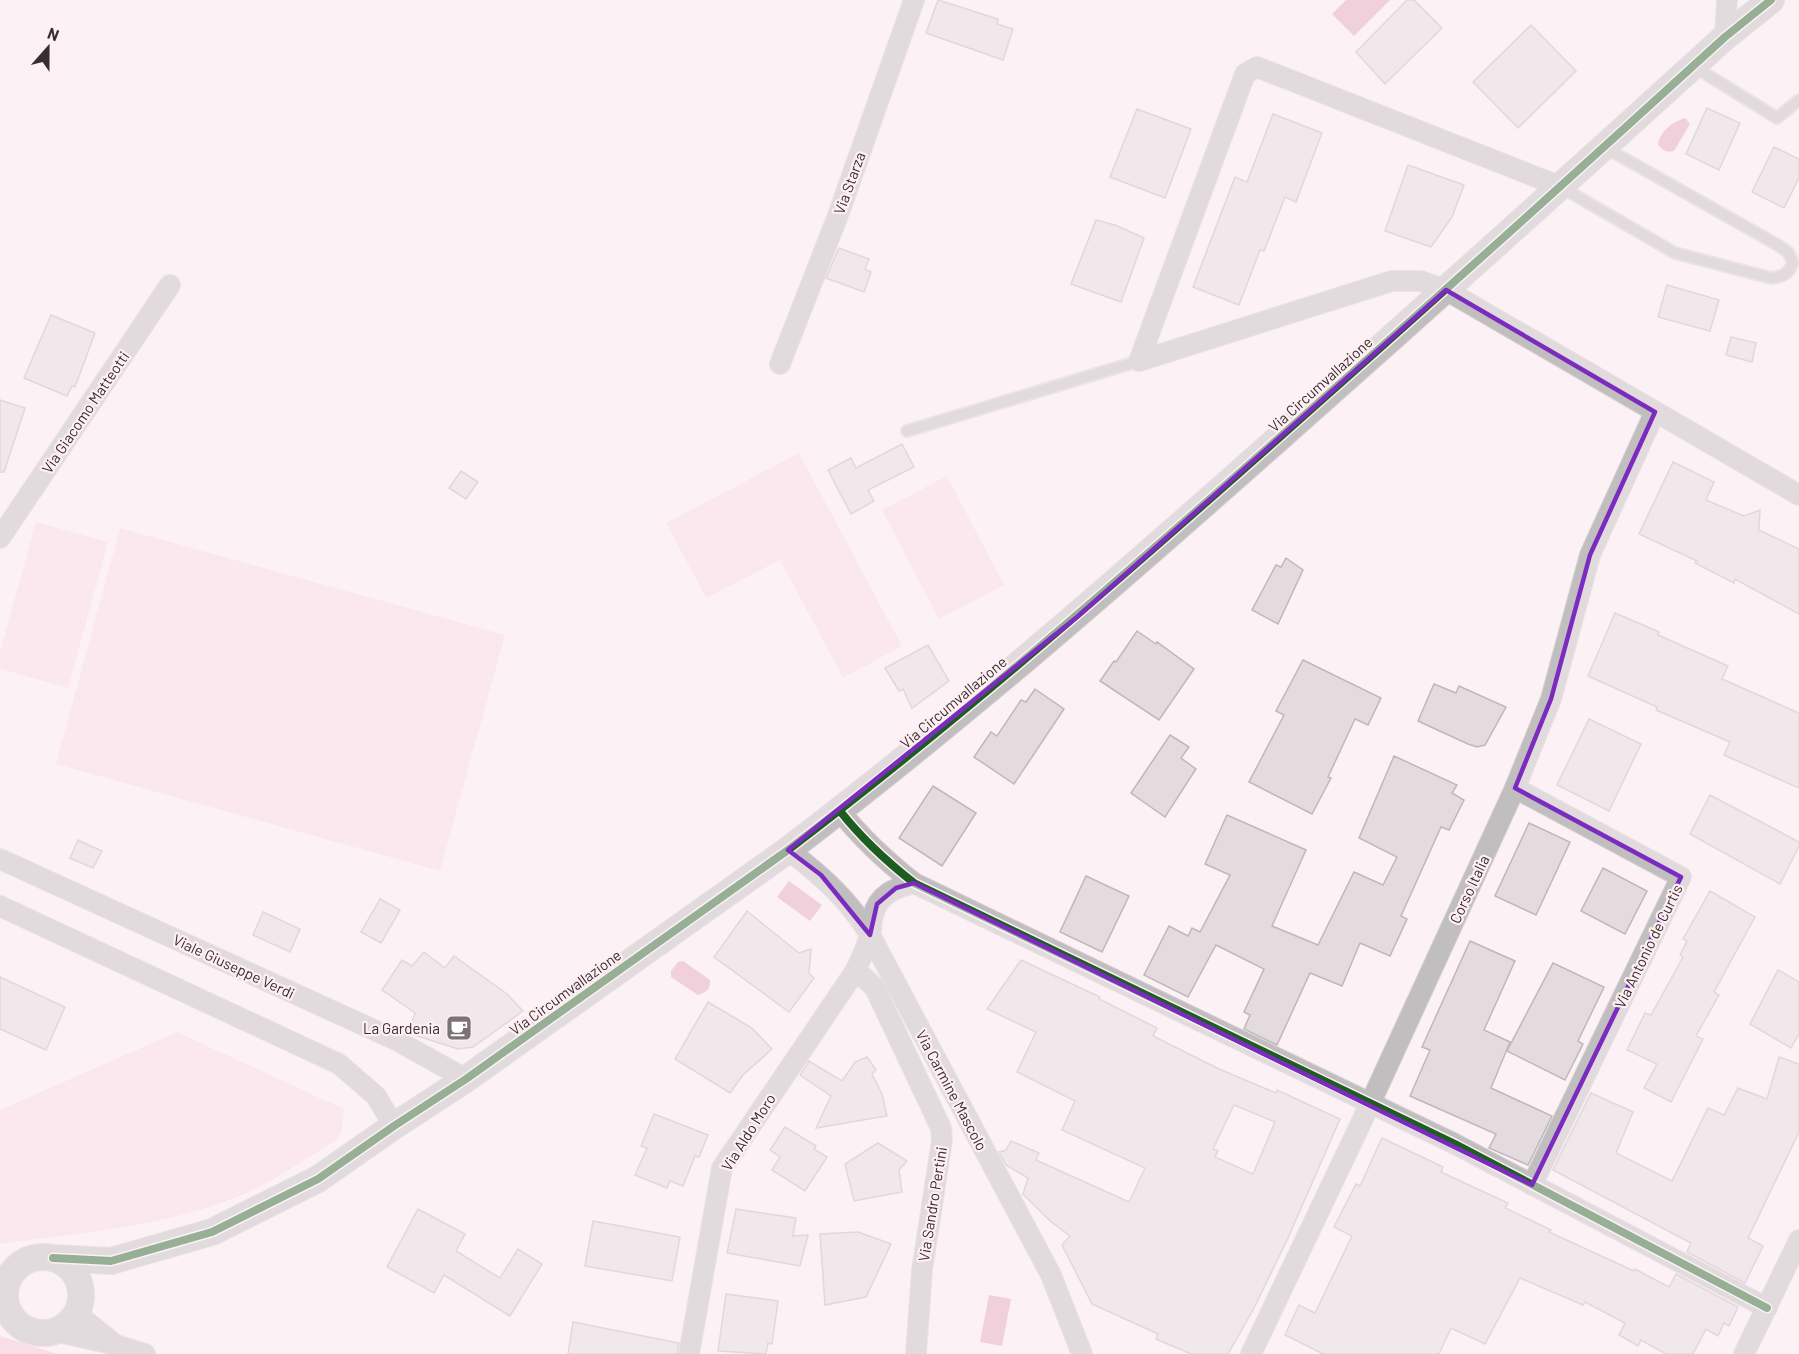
<svg xmlns="http://www.w3.org/2000/svg" width="1799" height="1354" viewBox="0 0 1799 1354" font-family="Barlow,sans-serif">
<style>
.green{fill:#fbdbe4}
.forest{fill:#f9c6d5}
.water{fill:#e2a6b8}
.building{fill:#e4dbde;stroke:#bfb8ba;stroke-width:1.5;fill-rule:evenodd}
.lines{fill:none;stroke-linecap:round;stroke-linejoin:round}
.service-casing{stroke:#d8d0d2;stroke-width:14}
.minor-casing{stroke:#d8d0d2;stroke-width:22}
.tertiary-casing{stroke:#d8d0d2;stroke-width:28}
.service{stroke:#c1bebf;stroke-width:10}
.minor{stroke:#c1bebf;stroke-width:20}
.tertiary{stroke:#c1bebf;stroke-width:26}
.cycleway-casing{stroke:#ffeff3;stroke-width:11}
.cycleway{stroke:#1b5e20;stroke-width:8}
.marked{fill:none;stroke:#7b2cbf;stroke-width:4.5;stroke-linejoin:round}
.labels{text-anchor:middle;dominant-baseline:central;stroke-width:4.5;stroke-linejoin:round;paint-order:stroke}
.street-label{font-size:15px;fill:#362e30;stroke:#ffeff3}
.poi-label{font-size:15px;fill:#362e30;stroke:#ffeff3;text-anchor:end}
</style>
<rect width="100%" height="100%" fill="#fcf2f5"/>
<g class="green">
<path d="M 799,453 L 902,646 L 843,678 L 780,560 L 706,598 L 666,523 Z"/>
<path d="M 947,476 L 1004,585 L 939,619 L 882,510 Z"/>
<path d="M 36,522 L 108,542 L 68,688 L 0,669 L 0,652 Z"/>
<path d="M 120,528 L 505,635 L 440,871 L 56,764 Z"/>
<path d="M 177,1032 L 344,1109 L 342,1130 L 336,1140 C 304,1160 272,1183 237,1197 C 162,1227 80,1233 0,1244 L 0,1110 Z"/>
</g>
<path class="forest" d="M 0,1336 L 58,1354 L 0,1354 Z"/>
<g class="water">
<path d="M 1346,0 L 1390,0 L 1354,36 L 1332,14 Z"/>
<path d="M 1685,118 L 1690,124 L 1674,151 C 1667,153 1661,150 1658,144 C 1660,131 1674,121 1685,118 Z"/>
<path d="M 789,881 L 822,905 L 810,921 L 777,897 Z"/>
<path d="M 683,961 L 710,980 C 710,990 707,992 698,995 L 671,977 L 671,971 L 678,962 Z"/>
<path d="M 989,1295 L 1011,1299 L 1002,1346 L 980,1342 Z"/>
</g>
<g class="building">
<path d="M 938,0 L 998,19 L 997,24 L 1013,29 L 1003,60 L 926,33 Z"/>
<path d="M 1407,0 L 1414,0 L 1442,28 L 1385,84 L 1356,52 Z"/>
<path d="M 1531,25 L 1576,71 L 1518,128 L 1473,82 Z"/>
<path d="M 1707,108 L 1740,123 L 1719,170 L 1686,154 Z"/>
<path d="M 1137,109 L 1191,129 L 1165,198 L 1110,177 Z"/>
<path d="M 1273,114 L 1322,133 L 1296,202 L 1285,197 L 1264,251 L 1260,250 L 1239,305 L 1193,287 L 1235,177 L 1247,182 Z"/>
<path d="M 1774,147 L 1799,159 L 1799,178 L 1784,208 L 1752,192 Z"/>
<path d="M 1408,165 L 1464,185 L 1452,217 L 1431,247 L 1385,231 Z"/>
<path d="M 1096,220 L 1115,225 L 1144,238 L 1121,302 L 1071,284 Z"/>
<path d="M 839,248 L 869,259 L 865,269 L 871,272 L 864,292 L 826,278 Z"/>
<path d="M 1667,285 L 1719,300 L 1710,331 L 1658,317 Z"/>
<path d="M 51,315 L 95,333 L 75,387 L 72,386 L 67,396 L 24,378 Z"/>
<path d="M 1731,337 L 1756,343 L 1752,362 L 1726,355 Z"/>
<path d="M 0,400 L 25,408 L 4,472 L 0,472 Z"/>
<path d="M 902,444 L 914,467 L 868,490 L 874,501 L 851,514 L 828,470 L 851,458 L 856,468 Z"/>
<path d="M 1673,462 L 1714,482 L 1706,500 L 1744,516 L 1760,510 L 1759,530 L 1799,549 L 1799,614 L 1735,579 L 1734,583 L 1695,563 L 1697,561 L 1639,534 Z"/>
<path d="M 461,471 L 478,482 L 466,499 L 449,488 Z"/>
<path d="M 1286,558 L 1303,570 L 1278,624 L 1252,610 L 1276,565 L 1281,567 Z"/>
<path d="M 1615,613 L 1659,632 L 1658,635 L 1728,666 L 1722,679 L 1799,713 L 1799,788 L 1724,755 L 1730,742 L 1656,710 L 1657,707 L 1588,676 Z"/>
<path d="M 1137,631 L 1156,644 L 1157,642 L 1194,669 L 1159,720 L 1100,681 L 1114,661 L 1116,662 Z"/>
<path d="M 928,645 L 949,681 L 912,708 L 903,689 L 899,691 L 885,668 Z"/>
<path d="M 1303,660 L 1381,698 L 1368,725 L 1355,719 L 1328,777 L 1331,778 L 1312,814 L 1249,782 L 1284,715 L 1276,711 Z"/>
<path d="M 1434,684 L 1456,693 L 1459,686 L 1506,707 L 1485,745 L 1477,747 L 1468,744 L 1418,721 Z"/>
<path d="M 1035,689 L 1064,709 L 1014,784 L 974,757 L 991,732 L 997,736 L 1021,700 L 1026,702 Z"/>
<path d="M 1589,719 L 1641,744 L 1609,811 L 1557,785 Z"/>
<path d="M 1170,735 L 1189,747 L 1181,758 L 1196,769 L 1165,817 L 1131,793 Z"/>
<path d="M 1394,756 L 1457,785 L 1452,793 L 1464,800 L 1449,830 L 1441,827 L 1401,916 L 1407,919 L 1390,956 L 1360,943 L 1342,986 L 1310,973 L 1277,1045 L 1244,1029 L 1250,1015 L 1244,1012 L 1264,969 L 1216,945 L 1188,997 L 1144,975 L 1169,926 L 1188,936 L 1192,928 L 1200,932 L 1230,875 L 1205,864 L 1227,815 L 1306,850 L 1272,926 L 1318,945 L 1354,872 L 1383,885 L 1397,857 L 1359,838 Z"/>
<path d="M 933,786 L 976,813 L 942,866 L 899,838 Z"/>
<path d="M 1710,795 L 1799,842 L 1799,846 L 1780,884 L 1690,834 Z"/>
<path d="M 1529,823 L 1570,842 L 1536,915 L 1495,896 Z"/>
<path d="M 78,840 L 102,851 L 93,868 L 70,858 Z"/>
<path d="M 1603,868 L 1647,891 L 1625,934 L 1581,911 Z"/>
<path d="M 1086,876 L 1129,896 L 1102,952 L 1060,932 Z"/>
<path d="M 1710,891 L 1755,917 L 1714,992 L 1719,995 L 1696,1036 L 1703,1039 L 1671,1102 L 1644,1088 L 1657,1064 L 1627,1050 L 1645,1013 L 1651,1015 L 1683,957 L 1680,955 L 1687,941 L 1683,939 Z"/>
<path d="M 380,899 L 400,910 L 381,943 L 361,932 Z"/>
<path d="M 747,911 L 799,953 L 811,949 L 809,973 L 814,978 L 789,1012 L 714,957 Z"/>
<path d="M 263,912 L 300,929 L 290,952 L 253,935 Z"/>
<path d="M 1470,941 L 1515,961 L 1484,1030 L 1510,1042 L 1491,1088 L 1552,1116 L 1528,1165 L 1489,1148 L 1496,1134 L 1410,1096 L 1430,1050 L 1422,1047 Z"/>
<path d="M 424,952 L 445,968 L 454,956 L 507,994 L 523,1011 L 473,1047 L 458,1049 L 408,1033 L 415,1013 L 382,990 L 402,960 L 412,966 Z"/>
<path d="M 1021,960 L 1100,997 L 1099,999 L 1157,1028 L 1153,1036 L 1219,1069 L 1276,1093 L 1277,1090 L 1340,1119 L 1288,1238 L 1254,1308 L 1228,1354 L 1191,1354 L 1156,1339 L 1158,1334 L 1092,1304 L 1062,1245 L 1070,1236 L 1049,1220 L 1023,1194 L 1028,1178 L 1006,1165 L 999,1152 L 1006,1150 L 1011,1141 L 1039,1153 L 1036,1160 L 1129,1202 L 1145,1168 L 1062,1130 L 1075,1101 L 1017,1072 L 1036,1032 L 987,1009 ZM 1234,1105 L 1275,1122 L 1253,1174 L 1215,1157 L 1218,1151 L 1213,1149 Z"/>
<path d="M 1553,963 L 1604,987 L 1578,1041 L 1583,1044 L 1565,1080 L 1507,1051 Z"/>
<path d="M 1778,970 L 1799,982 L 1799,1034 L 1791,1048 L 1750,1024 Z"/>
<path d="M 0,977 L 65,1007 L 46,1050 L 0,1029 Z"/>
<path d="M 708,1002 L 752,1028 L 772,1049 L 743,1075 L 730,1093 L 675,1059 Z"/>
<path d="M 867,1057 L 876,1070 L 872,1074 L 882,1094 L 887,1116 L 816,1128 L 831,1096 L 800,1075 L 809,1061 L 842,1081 L 855,1062 Z"/>
<path d="M 1779,1057 L 1799,1064 L 1799,1132 L 1748,1238 L 1763,1246 L 1745,1283 L 1687,1252 L 1691,1243 L 1553,1170 L 1591,1093 L 1633,1112 L 1616,1153 L 1672,1181 L 1708,1108 L 1724,1115 L 1738,1088 L 1767,1099 Z"/>
<path d="M 654,1114 L 708,1135 L 699,1157 L 695,1156 L 683,1186 L 670,1181 L 667,1188 L 635,1175 L 647,1148 L 641,1146 Z"/>
<path d="M 785,1127 L 816,1146 L 814,1149 L 827,1157 L 805,1191 L 772,1170 L 780,1157 L 770,1150 Z"/>
<path d="M 1382,1138 L 1443,1167 L 1441,1172 L 1508,1203 L 1505,1208 L 1551,1230 L 1549,1232 L 1634,1271 L 1635,1269 L 1669,1287 L 1676,1274 L 1738,1307 L 1729,1326 L 1724,1323 L 1718,1336 L 1706,1329 L 1693,1354 L 1666,1354 L 1641,1340 L 1638,1346 L 1619,1335 L 1625,1323 L 1585,1302 L 1583,1305 L 1520,1278 L 1485,1344 L 1451,1328 L 1439,1354 L 1323,1354 L 1285,1335 L 1299,1305 L 1315,1313 L 1352,1236 L 1334,1227 L 1356,1184 L 1360,1186 Z"/>
<path d="M 878,1143 L 907,1161 L 899,1170 L 902,1192 L 854,1201 L 845,1164 Z"/>
<path d="M 418,1209 L 465,1234 L 456,1251 L 500,1278 L 518,1249 L 542,1264 L 510,1316 L 444,1275 L 434,1293 L 387,1267 Z"/>
<path d="M 736,1209 L 796,1218 L 793,1236 L 808,1235 L 800,1266 L 727,1253 Z"/>
<path d="M 593,1221 L 680,1237 L 672,1281 L 585,1266 Z"/>
<path d="M 858,1232 L 891,1244 L 866,1297 L 825,1305 L 820,1234 Z"/>
<path d="M 726,1294 L 778,1301 L 772,1344 L 768,1343 L 766,1354 L 718,1351 Z"/>
<path d="M 573,1322 L 679,1343 L 677,1354 L 568,1354 Z"/>
</g>
<g class="lines">
<defs>
<g id="service">
<path d="M 1693,66 L 1777,118 L 1799,100"/>
<path d="M 1559,186 L 1675,253 L 1771,278 C 1783,277 1788,274 1793,263 L 1788,252 L 1776,244 L 1604,147"/>
<path d="M 907,431 L 1139,361"/>
</g>
<g id="minor">
<path d="M 1725,37 L 1727,0"/>
<path d="M 1139,361 L 1392,281 L 1421,281 L 1446,290 L 1799,495"/>
<path d="M 1139,361 L 1245,74 L 1257,67 L 1559,186"/>
<path d="M 780,364 L 837,218 L 914,0"/>
<path d="M 0,538 L 170,285"/>
<path d="M 1515,788 L 1681,877 L 1532,1185"/>
<path d="M 840,811 C 862,839 886,861 914,883 L 1455,1144 L 1767,1308"/>
<path d="M 788,850 C 821,875 849,900 870,935 L 1051,1275 L 1082,1354"/>
<path d="M 0,859 L 396,1040 L 466,1079"/>
<path d="M 0,906 L 339,1064 L 376,1096 L 394,1126"/>
<path d="M 856,970 L 875,988 L 941,1128 L 942,1140 L 922,1270 L 916,1354"/>
<path d="M 76,1313 L 112,1342"/>
<path d="M 54,1331 L 116,1345 L 145,1354"/>
<path d="M 689,1354 L 722,1168 L 856,970 C 861,958 867,946 870,935 C 872,929 871,922 873,916 C 878,894 895,888 914,883"/>
<path d="M 1251,1354 L 1370,1104 L 1515,788 L 1551,699 L 1590,555 L 1655,412"/>
<path d="M 1744,1354 L 1799,1240"/>
</g>
<g id="tertiary">
<circle cx="43" cy="1295" r="38"/>
<path d="M 53,1258 L 111,1261 L 212,1232 L 318,1179 L 394,1126 L 466,1079 L 788,850 C 959,720 1120,579 1280,437 C 1429,305 1578,171 1725,37 L 1771,0"/>
</g>
</defs>
<use href="#service" class="service-casing"/>
<use href="#minor" class="minor-casing"/>
<use href="#tertiary" class="tertiary-casing"/>
<use href="#service" class="service"/>
<use href="#minor" class="minor"/>
<use href="#tertiary" class="tertiary"/>
<defs>
<g id="cycleway">
<path d="M 840,811 C 862,839 886,861 914,883 L 1455,1144 L 1767,1308"/>
<path d="M 53,1258 L 111,1261 L 212,1232 L 318,1179 L 394,1126 L 466,1079 L 788,850 C 959,720 1120,579 1280,437 C 1429,305 1578,171 1725,37 L 1771,0"/>
</g>
</defs>
<use href="#cycleway" class="cycleway-casing"/>
<use href="#cycleway" class="cycleway"/>
</g>
<path d="M0 0H1799V1354H0ZM 1446,290 L 1655,412 L 1590,555 L 1551,699 L 1515,788 L 1681,877 L 1532,1185 L 914,883 L 896,888 L 877,904 L 870,935 L 821,875 L 788,850 L 1077,617 Z" fill="#fcf2f5" fill-opacity=".55" fill-rule="evenodd"/>
<path class="marked" d="M 1446,290 L 1655,412 L 1590,555 L 1551,699 L 1515,788 L 1681,877 L 1532,1185 L 914,883 L 896,888 L 877,904 L 870,935 L 821,875 L 788,850 L 1077,617 Z"/>
<defs>
<symbol id="cafe-square" viewBox="-11 -11 22 22"><rect x="-9" y="-9" width="18" height="18" rx="4" fill="#7b7375" stroke="#ffeff3"/><path d="M-5.5-4.5H6V0H3Q3 3.5 0 3.5H-2.5Q-5.5 3.5-5.5 0ZM3-3.2v2h1.7v-2ZM-6 4.5H4V6H-6Z" fill="#fff"/></symbol>
</defs>
<g fill-rule="evenodd">
<use href="#cafe-square" x="444" y="1013" width="30" height="30"/>
</g>
<g class="labels">
<g class="street-label">
<text transform="translate(849 183) rotate(-70)">Via Starza</text>
<text transform="translate(1320 384) rotate(-42)">Via Circumvallazione</text>
<text transform="translate(85 412) rotate(-56)">Via Giacomo Matteotti</text>
<text transform="translate(953 702) rotate(-40)">Via Circumvallazione</text>
<text transform="translate(1469 889) rotate(-65)">Corso Italia</text>
<text transform="translate(1648 946) rotate(-64)">Via Antonio de Curtis</text>
<text transform="translate(234 966) rotate(25)">Viale Giuseppe Verdi</text>
<text transform="translate(565 992) rotate(-36)">Via Circumvallazione</text>
<text transform="translate(952 1090) rotate(62)">Via Carmine Mascolo</text>
<text transform="translate(748 1132) rotate(-58)">Via Aldo Moro</text>
<text transform="translate(932 1204) rotate(-81)">Via Sandro Pertini</text>
</g>
<g class="poi-label">
<text x="440" y="1028">La Gardenia</text>
</g>
</g>
<g transform="translate(48 48) rotate(21)" stroke="#ffeff3" stroke-width="4.5" paint-order="stroke">
<path d="M0-4.5L10 22L0 15L-10 22Z" fill="#362e30"/>
<text y="-9" font-size="16" font-weight="bold" text-anchor="middle" fill="#362e30">N</text>
</g>
</svg>
